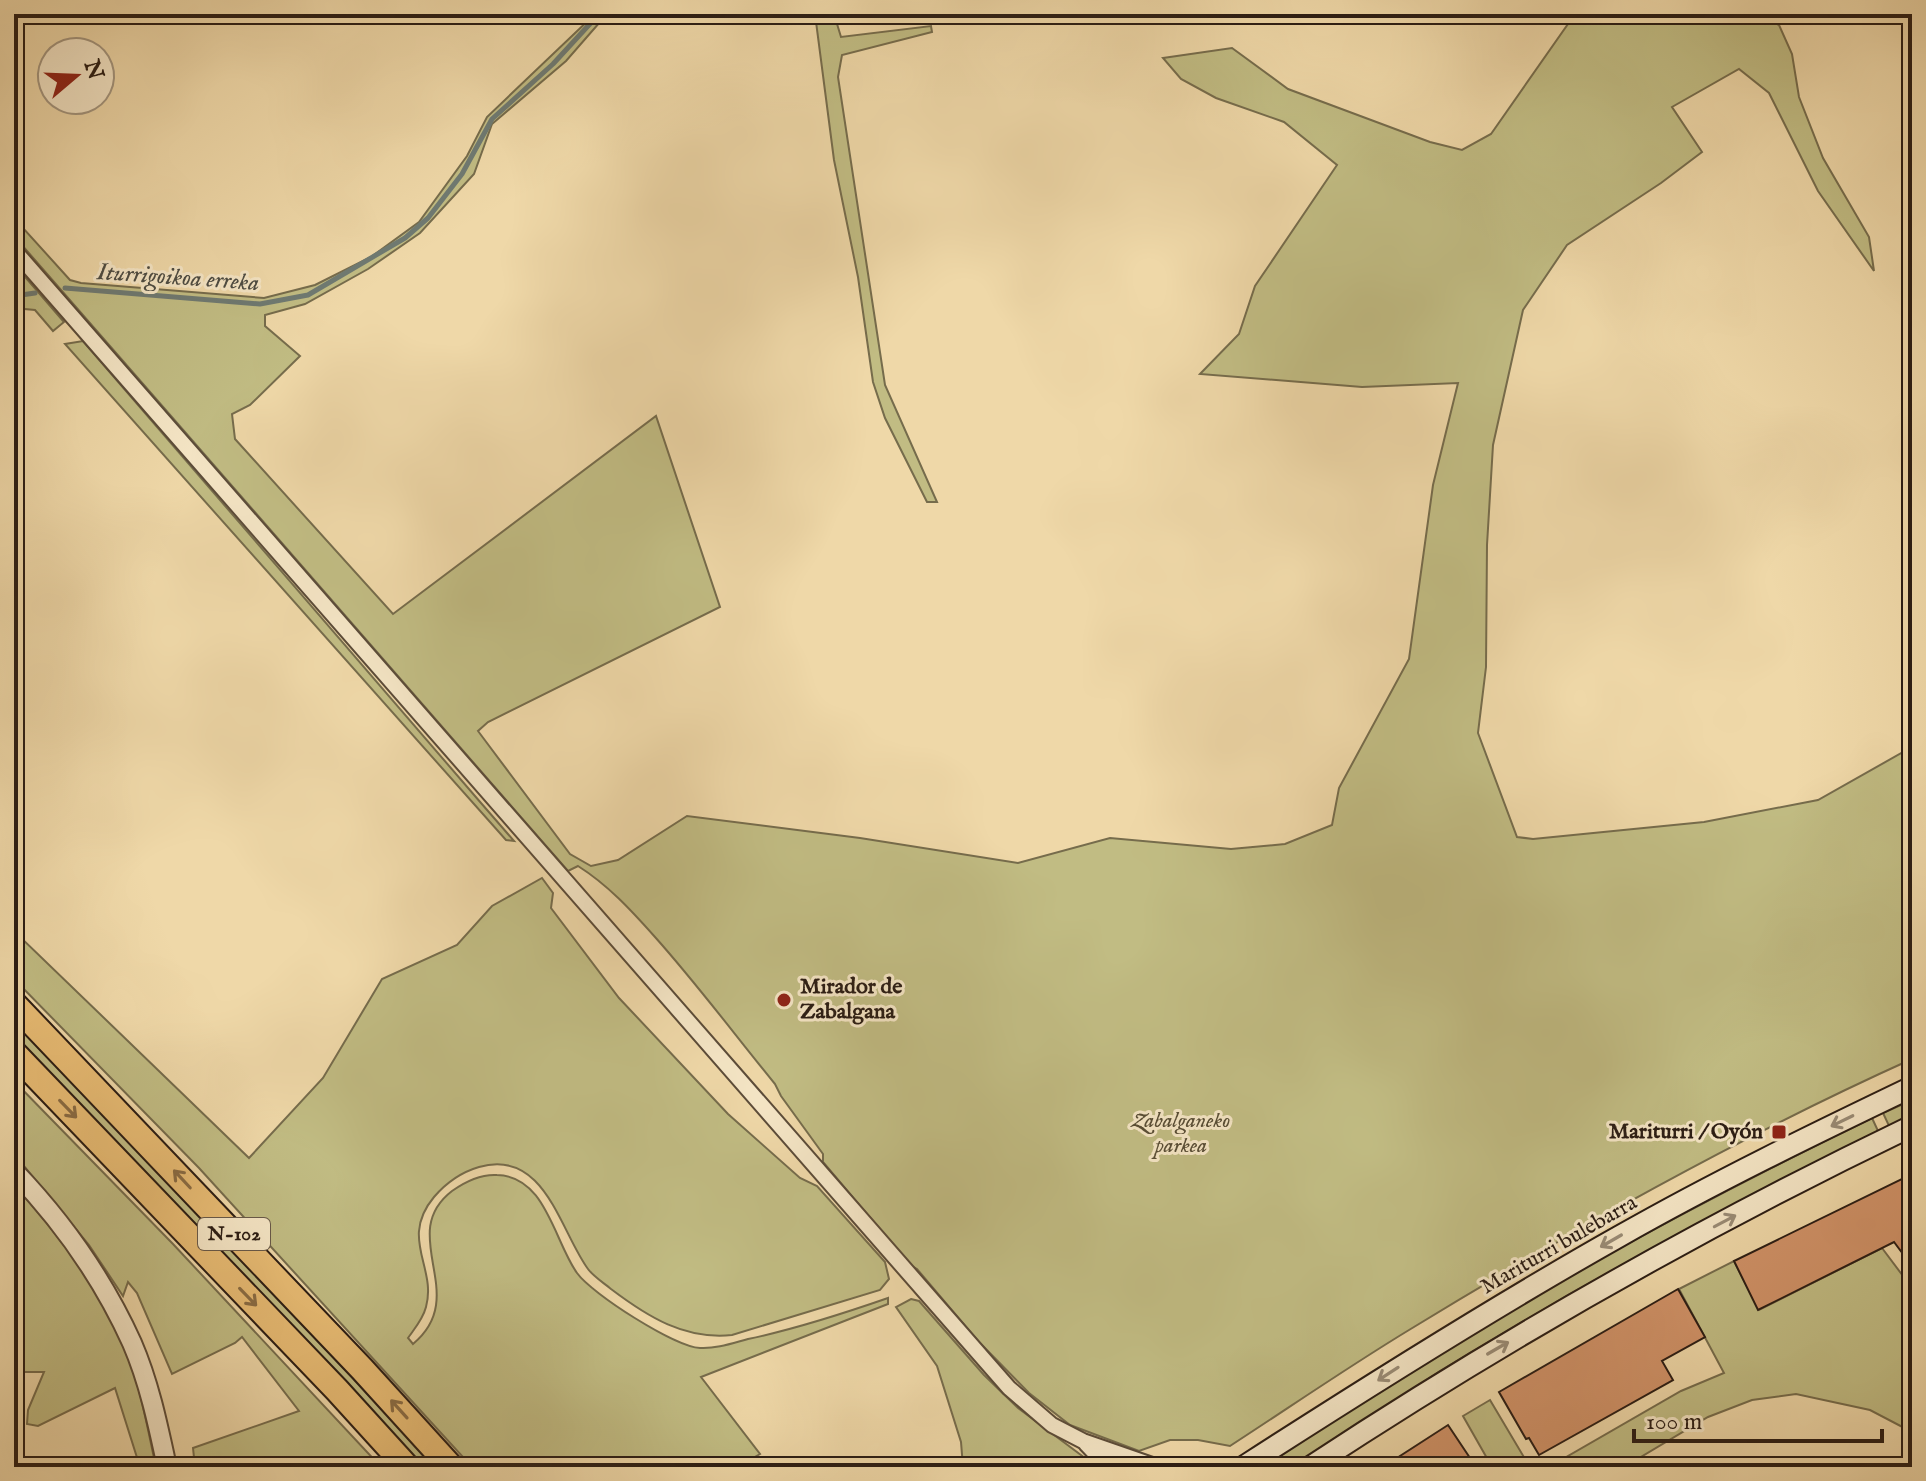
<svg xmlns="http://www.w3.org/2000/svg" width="1926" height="1481" viewBox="0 0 1926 1481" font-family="'IM FELL English',serif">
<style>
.green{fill:#c1bc83;stroke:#766c4c;stroke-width:2}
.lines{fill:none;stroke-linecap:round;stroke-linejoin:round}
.stream{stroke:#6f7a72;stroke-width:5}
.building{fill:#d09268;stroke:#2b1d14;stroke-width:2}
.minor-casing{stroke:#5c4c39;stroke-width:18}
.tertiary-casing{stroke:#5c4c39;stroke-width:22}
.secondary-casing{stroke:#2b1d14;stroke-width:24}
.trunk-casing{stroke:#2b1d14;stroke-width:28}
.minor{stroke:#f5e6c6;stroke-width:14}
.tertiary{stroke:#f5e6c6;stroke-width:18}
.secondary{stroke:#f5e6c6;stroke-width:20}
.trunk{stroke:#e8bc74;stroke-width:24}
.oneway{stroke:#8a6c44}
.oneway2{stroke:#9a8c76}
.poi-dot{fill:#8f2418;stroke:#f5e6c6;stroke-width:3}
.labels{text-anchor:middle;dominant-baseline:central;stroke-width:6;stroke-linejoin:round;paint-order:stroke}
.shield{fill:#f5e6c6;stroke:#685949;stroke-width:2}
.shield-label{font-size:20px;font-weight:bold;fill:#2b1d14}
.poi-label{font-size:22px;font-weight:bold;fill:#2b1d14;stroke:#f5e6c6;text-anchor:start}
.park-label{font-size:22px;font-style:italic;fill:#584d35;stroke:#f5e6c6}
.street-label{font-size:22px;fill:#2b1d14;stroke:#f5e6c6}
.water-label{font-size:24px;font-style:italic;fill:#4d4c43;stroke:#f5e6c6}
</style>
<rect width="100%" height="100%" fill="#efd8a8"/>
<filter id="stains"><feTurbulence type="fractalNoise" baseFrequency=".0025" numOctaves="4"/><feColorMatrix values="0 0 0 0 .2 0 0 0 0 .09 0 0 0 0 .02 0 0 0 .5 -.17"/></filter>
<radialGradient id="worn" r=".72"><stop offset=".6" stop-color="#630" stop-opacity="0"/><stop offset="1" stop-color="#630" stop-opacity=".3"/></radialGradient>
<g class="green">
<path d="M 595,14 L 607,14 L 566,61 L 492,124 L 474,174 L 420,233 L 368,269 L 305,304 L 265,315 L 265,326 L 300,356 L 250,405 L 232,414 L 235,439 L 393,614 L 656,416 L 720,607 L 488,722 L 478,731 L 570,854 L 591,866 L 618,860 L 687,816 L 860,838 L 1018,863 L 1110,838 L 1231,849 L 1285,844 L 1332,825 L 1339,788 L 1409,659 L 1433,485 L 1458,383 L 1362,387 L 1200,374 L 1239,334 L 1255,286 L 1337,165 L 1284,122 L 1216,98 L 1181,79 L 1163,58 L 1232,48 L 1288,89 L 1430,142 L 1462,150 L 1491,134 L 1575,14 L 1759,14 L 1779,25 L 1792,54 L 1799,97 L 1823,158 L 1869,237 L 1874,271 L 1818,191 L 1769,93 L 1739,69 L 1672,107 L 1702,152 L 1661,183 L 1567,245 L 1523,310 L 1493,445 L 1487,545 L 1486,667 L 1478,733 L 1517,837 L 1533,839 L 1704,822 L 1818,800 L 1912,747 L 1912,1059 C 1739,1137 1571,1231 1409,1330 C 1348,1367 1290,1407 1230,1446 L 1198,1440 L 1170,1440 L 1139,1451 L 1070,1425 L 1029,1393 L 978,1341 L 917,1269 L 910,1265 L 823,1162 L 823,1154 L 781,1096 L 775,1084 C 735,1035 697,984 655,937 C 631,910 608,885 578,866 L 568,871 L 14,236 L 14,218 L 70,280 L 81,283 L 264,298 L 315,285 L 371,257 L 419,222 L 467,156 L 487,117 Z"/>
<path d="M 815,14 L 834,14 L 841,37 L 931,26 L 932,32 L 842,55 L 838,77 L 885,385 L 937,502 L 927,502 L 885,418 L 873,382 L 858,277 L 834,160 Z"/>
<path d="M 14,264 L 64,322 L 53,331 L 35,310 L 14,308 Z"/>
<path d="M 83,341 L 481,803 L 514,841 L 506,840 L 65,344 Z"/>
<path d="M 542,878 L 553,893 L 551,908 L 619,998 L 728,1114 L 800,1178 L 817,1186 L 885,1262 L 889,1279 L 880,1290 L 732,1335 C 685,1340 648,1317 611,1289 C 604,1283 594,1277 588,1269 C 560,1231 545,1148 479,1167 C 462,1172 446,1183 434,1197 C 399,1239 437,1267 426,1307 C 423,1319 415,1328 408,1338 L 413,1344 C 472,1295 395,1235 452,1191 C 466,1181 480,1174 497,1175 C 546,1176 554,1241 577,1273 C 592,1294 675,1347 700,1348 C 716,1349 733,1343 748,1339 C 796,1329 842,1314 888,1298 L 888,1304 L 701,1377 L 760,1454 L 737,1467 L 472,1467 L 199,1168 L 14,979 L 14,931 L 249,1158 L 323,1078 L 382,979 L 457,945 L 492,906 Z"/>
<path d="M 14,1022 L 136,1147 L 436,1467 L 423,1467 L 14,1038 Z"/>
<path d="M 14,1081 L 173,1244 L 381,1467 L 195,1467 L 193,1448 L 299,1411 L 242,1337 L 235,1343 L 172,1374 L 137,1293 L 128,1282 L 123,1296 L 89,1245 L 14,1154 Z"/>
<path d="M 1912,1100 L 1912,1117 L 1890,1128 L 1883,1113 Z"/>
<path d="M 1872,1118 L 1879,1133 L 1704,1220 L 1568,1295 L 1440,1371 L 1296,1467 L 1263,1467 C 1312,1435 1360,1401 1410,1370 C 1559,1278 1714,1195 1872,1118 Z"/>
<path d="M 14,1185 C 54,1229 91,1277 118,1331 C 138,1372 146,1422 156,1467 L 140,1467 L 115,1388 L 38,1426 L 27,1424 L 28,1410 L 44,1372 L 19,1372 L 14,1374 Z"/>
<path d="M 1882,1248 L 1912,1288 L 1912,1432 L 1870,1410 L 1796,1394 L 1752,1400 L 1708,1417 L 1624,1467 L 1549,1467 L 1681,1391 L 1724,1373 L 1679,1289 L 1734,1261 L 1759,1310 Z"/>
<path d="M 911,1299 L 919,1301 L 984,1375 L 1018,1408 L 1097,1467 L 963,1467 L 961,1442 L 937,1366 L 896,1307 Z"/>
<path d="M 1490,1400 L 1528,1464 L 1523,1467 L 1492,1467 L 1463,1416 Z"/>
</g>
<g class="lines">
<g class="stream">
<path d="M 65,288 L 260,304 L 308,295 L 405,238 L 428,218 L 462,174 L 492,119 L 553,64 L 599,14"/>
<path d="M 14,296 L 35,293"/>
</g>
</g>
<g class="building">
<path d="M 1912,1174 L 1912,1266 L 1894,1242 L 1758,1310 L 1734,1261 Z"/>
<path d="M 1678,1289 L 1705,1337 L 1662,1361 L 1673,1380 L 1539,1455 L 1529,1438 L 1526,1439 L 1499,1392 Z"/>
<path d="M 1448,1425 L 1476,1467 L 1383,1467 Z"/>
</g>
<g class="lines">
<defs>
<g id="minor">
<path d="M 14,250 L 1009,1388 L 1052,1425 L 1083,1441 L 1158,1467"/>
<path d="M 1086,1444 L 1108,1467"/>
</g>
<path id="tertiary" d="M 14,1171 C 62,1221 103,1279 132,1343 C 149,1382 158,1425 167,1467"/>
<g id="secondary">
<path d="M 1243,1467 C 1367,1387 1492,1308 1620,1236 C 1715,1182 1814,1134 1912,1087"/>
<path d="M 1310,1467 C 1503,1340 1704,1226 1912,1126"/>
</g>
<g id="trunk">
<path d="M 14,1004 L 362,1369 L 451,1467"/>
<path d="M 14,1053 L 337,1390 L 407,1467"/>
</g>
</defs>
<use href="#minor" class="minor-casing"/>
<use href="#tertiary" class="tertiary-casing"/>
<use href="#secondary" class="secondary-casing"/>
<use href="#trunk" class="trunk-casing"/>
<use href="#minor" class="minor"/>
<use href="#tertiary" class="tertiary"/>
<use href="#secondary" class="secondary"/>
<use href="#trunk" class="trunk"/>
</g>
<defs><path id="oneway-shaft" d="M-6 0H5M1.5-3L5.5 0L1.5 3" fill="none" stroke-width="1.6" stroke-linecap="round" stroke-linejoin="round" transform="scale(2)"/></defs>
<g class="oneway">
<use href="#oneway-shaft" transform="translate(68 1109) rotate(46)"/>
<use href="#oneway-shaft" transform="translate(182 1179) rotate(-133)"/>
<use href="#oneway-shaft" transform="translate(248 1297) rotate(46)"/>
<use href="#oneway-shaft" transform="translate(399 1409) rotate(-132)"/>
</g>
<g class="oneway2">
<use href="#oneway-shaft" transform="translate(1842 1121) rotate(154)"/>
<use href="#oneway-shaft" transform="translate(1725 1221) rotate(-28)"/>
<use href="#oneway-shaft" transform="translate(1611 1241) rotate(150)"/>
<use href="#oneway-shaft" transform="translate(1498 1348) rotate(-30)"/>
<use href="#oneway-shaft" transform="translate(1388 1374) rotate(147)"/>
</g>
<g class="poi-dot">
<circle cx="784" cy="1000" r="8"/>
<rect x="1771" y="1124" width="16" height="16" rx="4"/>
</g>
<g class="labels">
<rect class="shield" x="198" y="1218" width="72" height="32" rx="6"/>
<g class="shield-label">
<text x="234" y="1234">N-102</text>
</g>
<g class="poi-label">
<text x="800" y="987">Mirador de<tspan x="800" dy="25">Zabalgana</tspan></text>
<text x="1763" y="1132" text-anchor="end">Mariturri / Oyón</text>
</g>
<g class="park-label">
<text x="1181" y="1121">Zabalganeko<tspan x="1181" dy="25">parkea</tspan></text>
</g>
<g class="street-label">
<text transform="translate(1559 1245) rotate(-30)">Mariturri bulebarra</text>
</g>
<g class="water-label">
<text transform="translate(178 278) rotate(4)">Iturrigoikoa erreka</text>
</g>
</g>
<rect width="1926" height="1481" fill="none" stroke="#efd8a8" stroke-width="48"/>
<rect x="16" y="16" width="1894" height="1449" fill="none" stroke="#2b1d14" stroke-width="4"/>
<rect x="24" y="24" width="1878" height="1433" fill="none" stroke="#2b1d14" stroke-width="2"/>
<g transform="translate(76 76) rotate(71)"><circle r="38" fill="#f5e6c6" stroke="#a4967f" stroke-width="2"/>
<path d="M0-6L14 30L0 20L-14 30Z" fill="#8f2418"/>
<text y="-12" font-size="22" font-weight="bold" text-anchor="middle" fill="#2b1d14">N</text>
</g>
<path d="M1634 1429v12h248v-12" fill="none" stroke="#2b1d14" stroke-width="4"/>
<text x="1646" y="1429" font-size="24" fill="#2b1d14" stroke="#f5e6c6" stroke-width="6" paint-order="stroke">100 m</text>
<rect width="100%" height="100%" filter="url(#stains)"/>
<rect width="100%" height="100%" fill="url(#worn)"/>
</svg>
